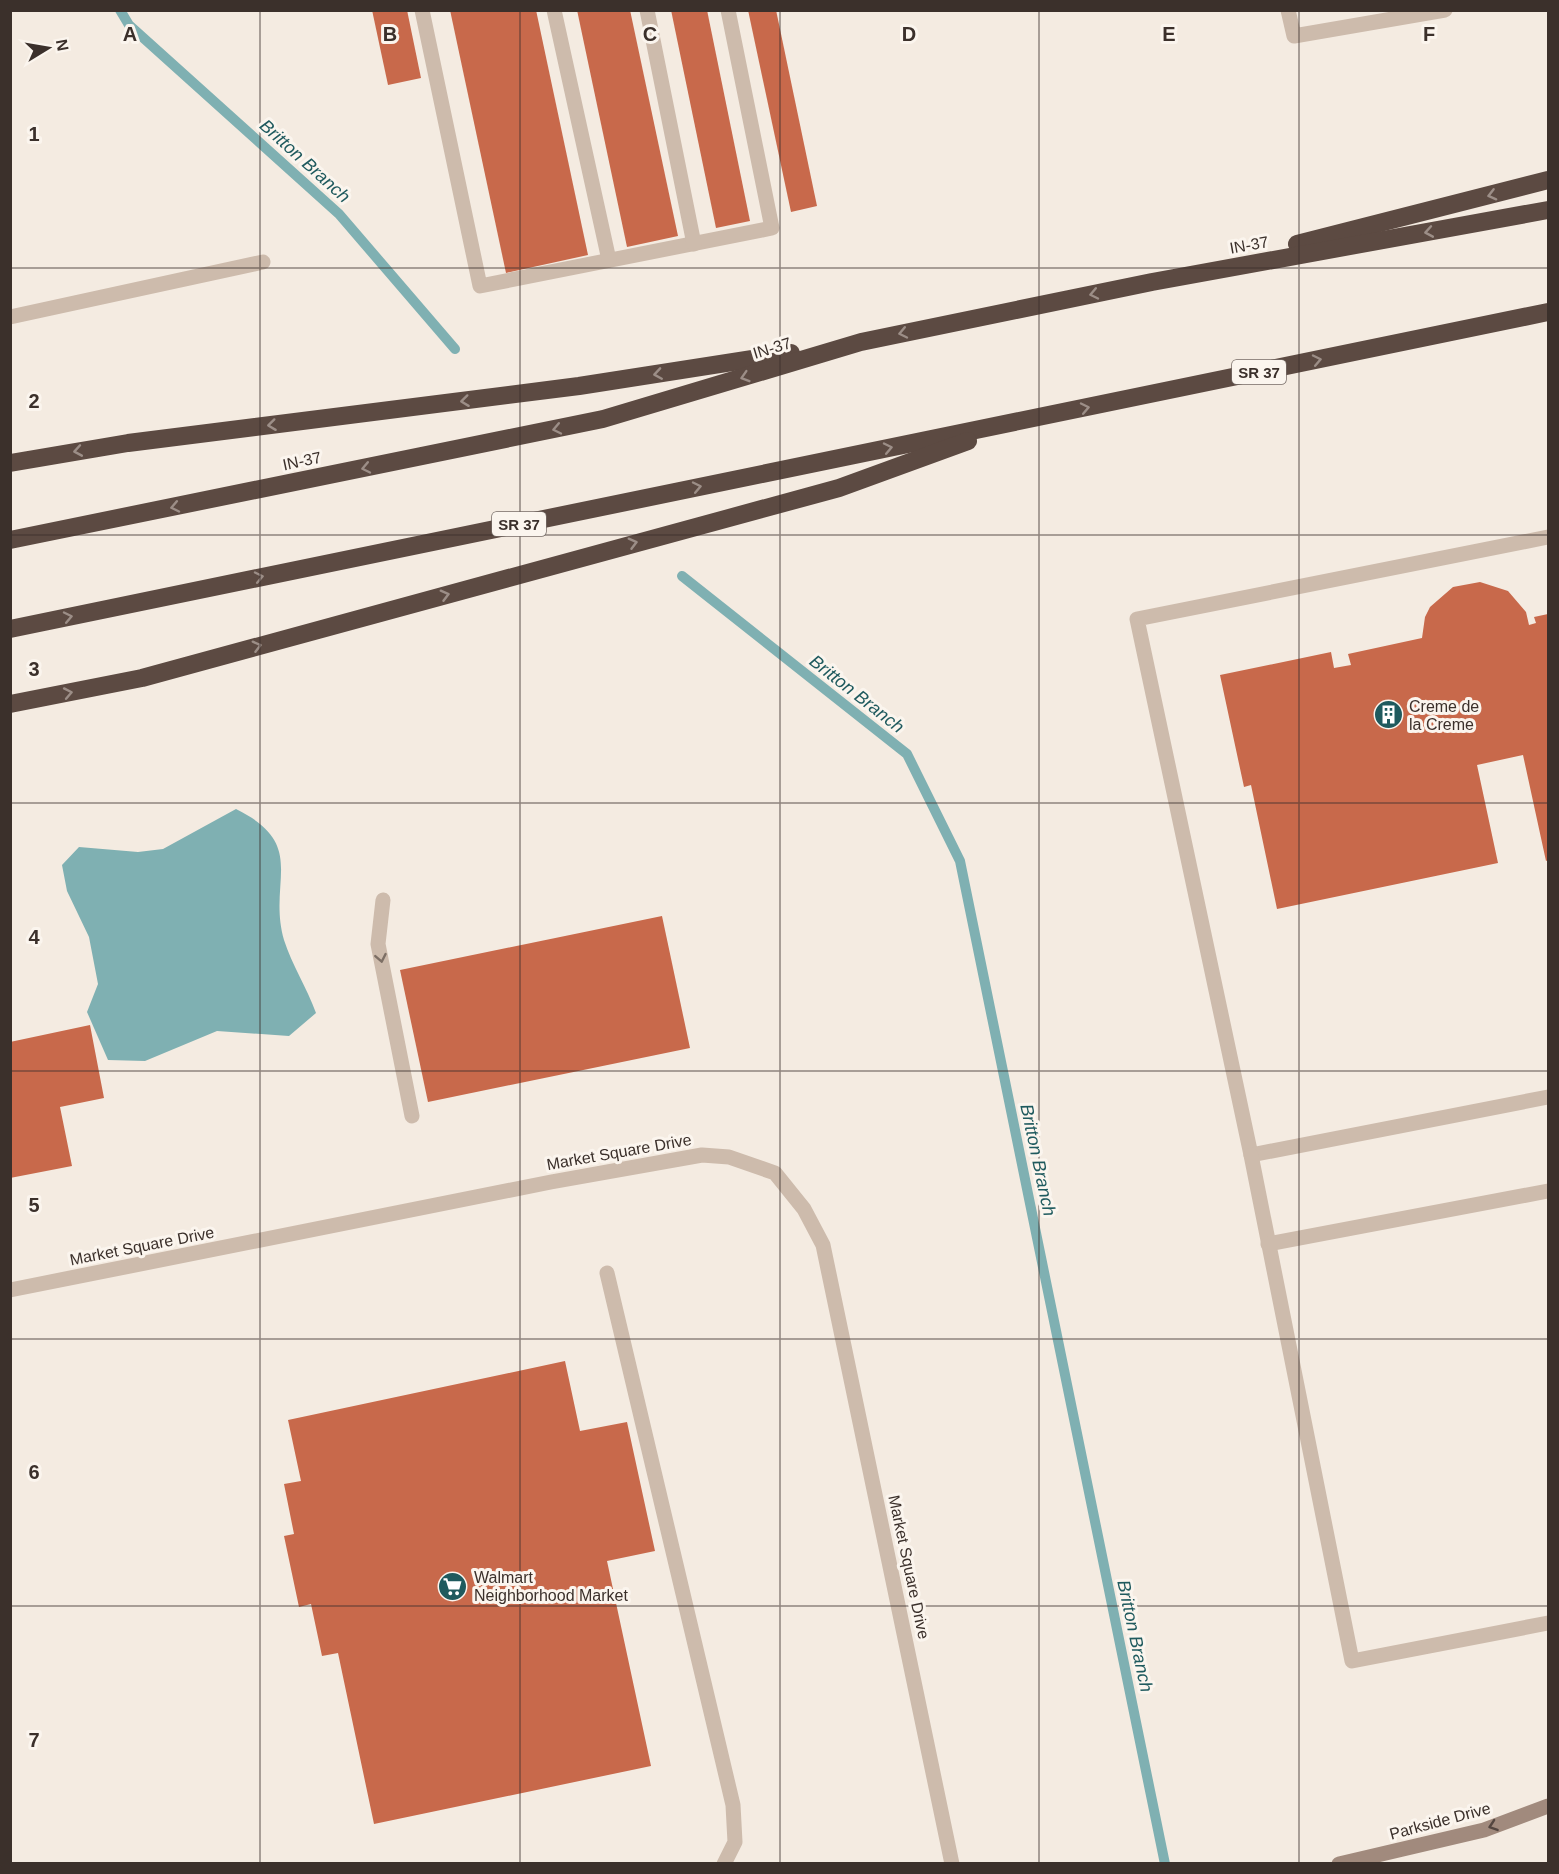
<svg xmlns="http://www.w3.org/2000/svg" width="1559" height="1874" viewBox="0 0 1559 1874" font-family="Arial,sans-serif">
<style>
.water{fill:#7fb0b2}
.lines{fill:none;stroke-linecap:round;stroke-linejoin:round}
.stream{stroke:#7fb0b2;stroke-width:10}
.building{fill:#c8694b}
.lane{stroke:#cdbbac;stroke-width:15}
.street{stroke:#cdbbac;stroke-width:15}
.secondary{stroke:#a18a7d;stroke-width:15}
.highway{stroke:#5c4a42;stroke-width:18}
.oneway{stroke:#9c8e87}
.oneway2{stroke:#7d6f65}
.oneway3{stroke:#544640}
.grid{fill:none;stroke:#3b302b;stroke-width:1.5;stroke-opacity:0.55}
.labels{text-anchor:middle;dominant-baseline:central;stroke-width:6;stroke-linejoin:round;paint-order:stroke}
.shield{fill:#fbf5ee;stroke:#756b66;stroke-width:1.5}
.shield-label{font-size:15px;font-weight:bold;fill:#3b302b}
.street-label{font-size:16px;fill:#3b302b;stroke:#fbf5ee}
.poi-label{font-size:16px;fill:#3b302b;stroke:#fbf5ee;text-anchor:start}
.water-label{font-size:18px;font-style:italic;fill:#1f5a5e;stroke:#fbf5ee}
.grid-label{font-size:20px;text-anchor:middle;font-weight:bold;fill:#3b302b;stroke:#fbf5ee;stroke-width:6;stroke-linejoin:round;paint-order:stroke}
</style>
<rect width="100%" height="100%" fill="#f4ebe1"/>
<path class="water" d="M 236,809 C 309,845 267,881 284,940 C 292,965 307,988 316,1013 L 289,1036 L 217,1031 L 145,1061 L 108,1060 L 87,1012 L 98,984 L 89,937 L 67,891 L 62,865 L 79,847 L 138,852 L 163,849 Z"/>
<g class="lines">
<g class="stream">
<path d="M 120,10 L 129,25 L 339,214 L 455,349"/>
<path d="M 682,576 L 907,754 L 960,861 L 1165,1864"/>
</g>
</g>
<g class="building">
<path d="M 372,10 L 407,10 L 421,78 L 388,85 Z"/>
<path d="M 450,10 L 536,10 L 588,255 L 506,273 Z"/>
<path d="M 577,10 L 630,10 L 678,236 L 627,247 Z"/>
<path d="M 671,10 L 707,10 L 750,221 L 716,228 Z"/>
<path d="M 748,10 L 776,10 L 817,206 L 791,212 Z"/>
<path d="M 1480,582 L 1508,591 L 1526,612 L 1529,625 L 1536,623 L 1534,617 L 1548,614 L 1548,860 L 1546,861 L 1523,755 L 1477,765 L 1498,863 L 1277,909 L 1251,785 L 1244,787 L 1220,675 L 1331,652 L 1334,668 L 1351,665 L 1348,654 L 1422,638 L 1425,617 L 1430,607 L 1453,587 Z"/>
<path d="M 662,916 L 690,1048 L 428,1102 L 400,970 Z"/>
<path d="M 90,1025 L 104,1098 L 60,1107 L 72,1166 L 10,1178 L 10,1042 Z"/>
<path d="M 565,1361 L 580,1431 L 627,1422 L 655,1551 L 607,1561 L 651,1766 L 374,1824 L 338,1653 L 322,1656 L 311,1604 L 299,1607 L 284,1536 L 294,1534 L 284,1484 L 301,1481 L 288,1420 Z"/>
</g>
<g class="lines">
<g class="lane">
<path d="M 422,10 L 480,286 L 772,228 L 728,10"/>
<path d="M 554,10 L 609,260"/>
<path d="M 647,10 L 694,244"/>
<path d="M 1288,10 L 1294,36 L 1445,10"/>
<path d="M 10,317 L 263,262"/>
<path d="M 1548,537 L 1137,619 L 1251,1155 L 1548,1097"/>
<path d="M 383,900 L 378,944 L 412,1116"/>
<path d="M 1251,1155 L 1352,1661 L 1548,1623"/>
<path d="M 1268,1244 L 1548,1191"/>
<path d="M 607,1273 L 733,1805 L 735,1842 L 724,1864"/>
</g>
<path class="street" d="M 10,1290 L 551,1182 L 702,1155 L 729,1157 L 775,1173 L 804,1209 L 823,1245 L 952,1864"/>
<path class="secondary" d="M 1339,1864 L 1484,1830 L 1548,1806"/>
<g class="highway">
<path d="M 1297,244 L 1548,180"/>
<path d="M 10,463 L 128,443 L 579,386 L 791,353"/>
<path d="M 10,540 L 603,419 L 861,342 L 1152,282 L 1548,210"/>
<path d="M 10,629 L 1548,312"/>
<path d="M 10,704 L 142,678 L 839,488 L 968,441"/>
</g>
</g>
<defs><path id="oneway-chevron" d="M-2-3.5L2.5 0L-2 3.5" fill="none" stroke-width="1.6" stroke-linecap="round" stroke-linejoin="round" transform="scale(1.5)"/></defs>
<g class="oneway">
<use href="#oneway-chevron" transform="translate(1492 195) rotate(166)"/>
<use href="#oneway-chevron" transform="translate(1429 232) rotate(170)"/>
<use href="#oneway-chevron" transform="translate(1094 294) rotate(168)"/>
<use href="#oneway-chevron" transform="translate(903 333) rotate(168)"/>
<use href="#oneway-chevron" transform="translate(1317 360) rotate(-12)"/>
<use href="#oneway-chevron" transform="translate(658 374) rotate(171)"/>
<use href="#oneway-chevron" transform="translate(745 377) rotate(163)"/>
<use href="#oneway-chevron" transform="translate(465 401) rotate(173)"/>
<use href="#oneway-chevron" transform="translate(1085 408) rotate(-12)"/>
<use href="#oneway-chevron" transform="translate(272 425) rotate(173)"/>
<use href="#oneway-chevron" transform="translate(557 429) rotate(168)"/>
<use href="#oneway-chevron" transform="translate(888 448) rotate(-12)"/>
<use href="#oneway-chevron" transform="translate(78 451) rotate(170)"/>
<use href="#oneway-chevron" transform="translate(366 468) rotate(168)"/>
<use href="#oneway-chevron" transform="translate(697 487) rotate(-12)"/>
<use href="#oneway-chevron" transform="translate(175 507) rotate(168)"/>
<use href="#oneway-chevron" transform="translate(633 543) rotate(-15)"/>
<use href="#oneway-chevron" transform="translate(259 577) rotate(-12)"/>
<use href="#oneway-chevron" transform="translate(445 595) rotate(-15)"/>
<use href="#oneway-chevron" transform="translate(68 617) rotate(-12)"/>
<use href="#oneway-chevron" transform="translate(257 646) rotate(-15)"/>
<use href="#oneway-chevron" transform="translate(68 693) rotate(-11)"/>
</g>
<use class="oneway2" href="#oneway-chevron" transform="translate(381 958) rotate(79)"/>
<use class="oneway3" href="#oneway-chevron" transform="translate(1493 1826) rotate(161)"/>
<path class="grid" d="M 260,10 L 260,1864M 520,10 L 520,1864M 780,10 L 780,1864M 1039,10 L 1039,1864M 1299,10 L 1299,1864M 10,268 L 1548,268M 10,535 L 1548,535M 10,803 L 1548,803M 10,1071 L 1548,1071M 10,1339 L 1548,1339M 10,1606 L 1548,1606"/>
<defs>
<symbol id="building-disc" viewBox="-11 -11 22 22"><circle r="9.5" fill="#1f5a5e" stroke="#fbf5ee"/><path d="M-4-6H4V6H1V3H-1V6H-4ZM-2.5-4.3h1.7v1.8h-1.7ZM.8-4.3h1.7v1.8H.8ZM-2.5-1h1.7V.8h-1.7ZM.8-1h1.7V.8H.8Z" fill="#fff"/></symbol>
<symbol id="supermarket-disc" viewBox="-11 -11 22 22"><circle r="9.5" fill="#1f5a5e" stroke="#fbf5ee"/><path d="M-6-5.5h2.5l.6 2H6L4.5 2H-2.5L-4.4-4H-6ZM-1.5 3.2a1.3 1.3 0 1 0 .1 0ZM3 3.2a1.3 1.3 0 1 0 .1 0Z" fill="#fff"/></symbol>
</defs>
<g fill-rule="evenodd">
<use href="#building-disc" x="1372" y="698" width="33" height="33"/>
<use href="#supermarket-disc" x="436" y="1570" width="33" height="33"/>
</g>
<g class="labels">
<g class="shield">
<rect x="1232" y="360" width="54" height="24" rx="4.5"/>
<rect x="492" y="512" width="54" height="24" rx="4.5"/>
</g>
<g class="shield-label">
<text x="1259" y="372">SR 37</text>
<text x="519" y="524">SR 37</text>
</g>
<g class="street-label">
<text transform="translate(1249 245) rotate(-10)">IN-37</text>
<text transform="translate(772 348) rotate(-17)">IN-37</text>
<text transform="translate(302 461) rotate(-12)">IN-37</text>
<text transform="translate(619 1152) rotate(-10)">Market Square Drive</text>
<text transform="translate(142 1246) rotate(-11)">Market Square Drive</text>
<text transform="translate(909 1567) rotate(78)">Market Square Drive</text>
<text transform="translate(1440 1821) rotate(-15)">Parkside Drive</text>
</g>
<g class="poi-label">
<text x="1409" y="706">Creme de<tspan x="1409" dy="18">la Creme</tspan></text>
<text x="474" y="1577">Walmart<tspan x="474" dy="18">Neighborhood Market</tspan></text>
</g>
<g class="water-label">
<text transform="translate(305 161) rotate(42)">Britton Branch</text>
<text transform="translate(857 694) rotate(38)">Britton Branch</text>
<text transform="translate(1038 1160) rotate(78)">Britton Branch</text>
<text transform="translate(1135 1636) rotate(78)">Britton Branch</text>
</g>
</g>
<g class="grid-label">
<text x="130" y="41">A</text>
<text x="390" y="41">B</text>
<text x="650" y="41">C</text>
<text x="909" y="41">D</text>
<text x="1169" y="41">E</text>
<text x="1429" y="41">F</text>
<text x="34" y="141">1</text>
<text x="34" y="408">2</text>
<text x="34" y="676">3</text>
<text x="34" y="944">4</text>
<text x="34" y="1212">5</text>
<text x="34" y="1479">6</text>
<text x="34" y="1747">7</text>
</g>
<rect width="1559" height="1874" fill="none" stroke="#3b302b" stroke-width="24"/>
<g transform="translate(48 48) rotate(79)" stroke="#fbf5ee" stroke-width="4.5" paint-order="stroke">
<path d="M0-4.5L10 22L0 15L-10 22Z" fill="#3b302b"/>
<text y="-9" font-size="16" font-weight="bold" text-anchor="middle" fill="#3b302b">N</text>
</g>
</svg>
